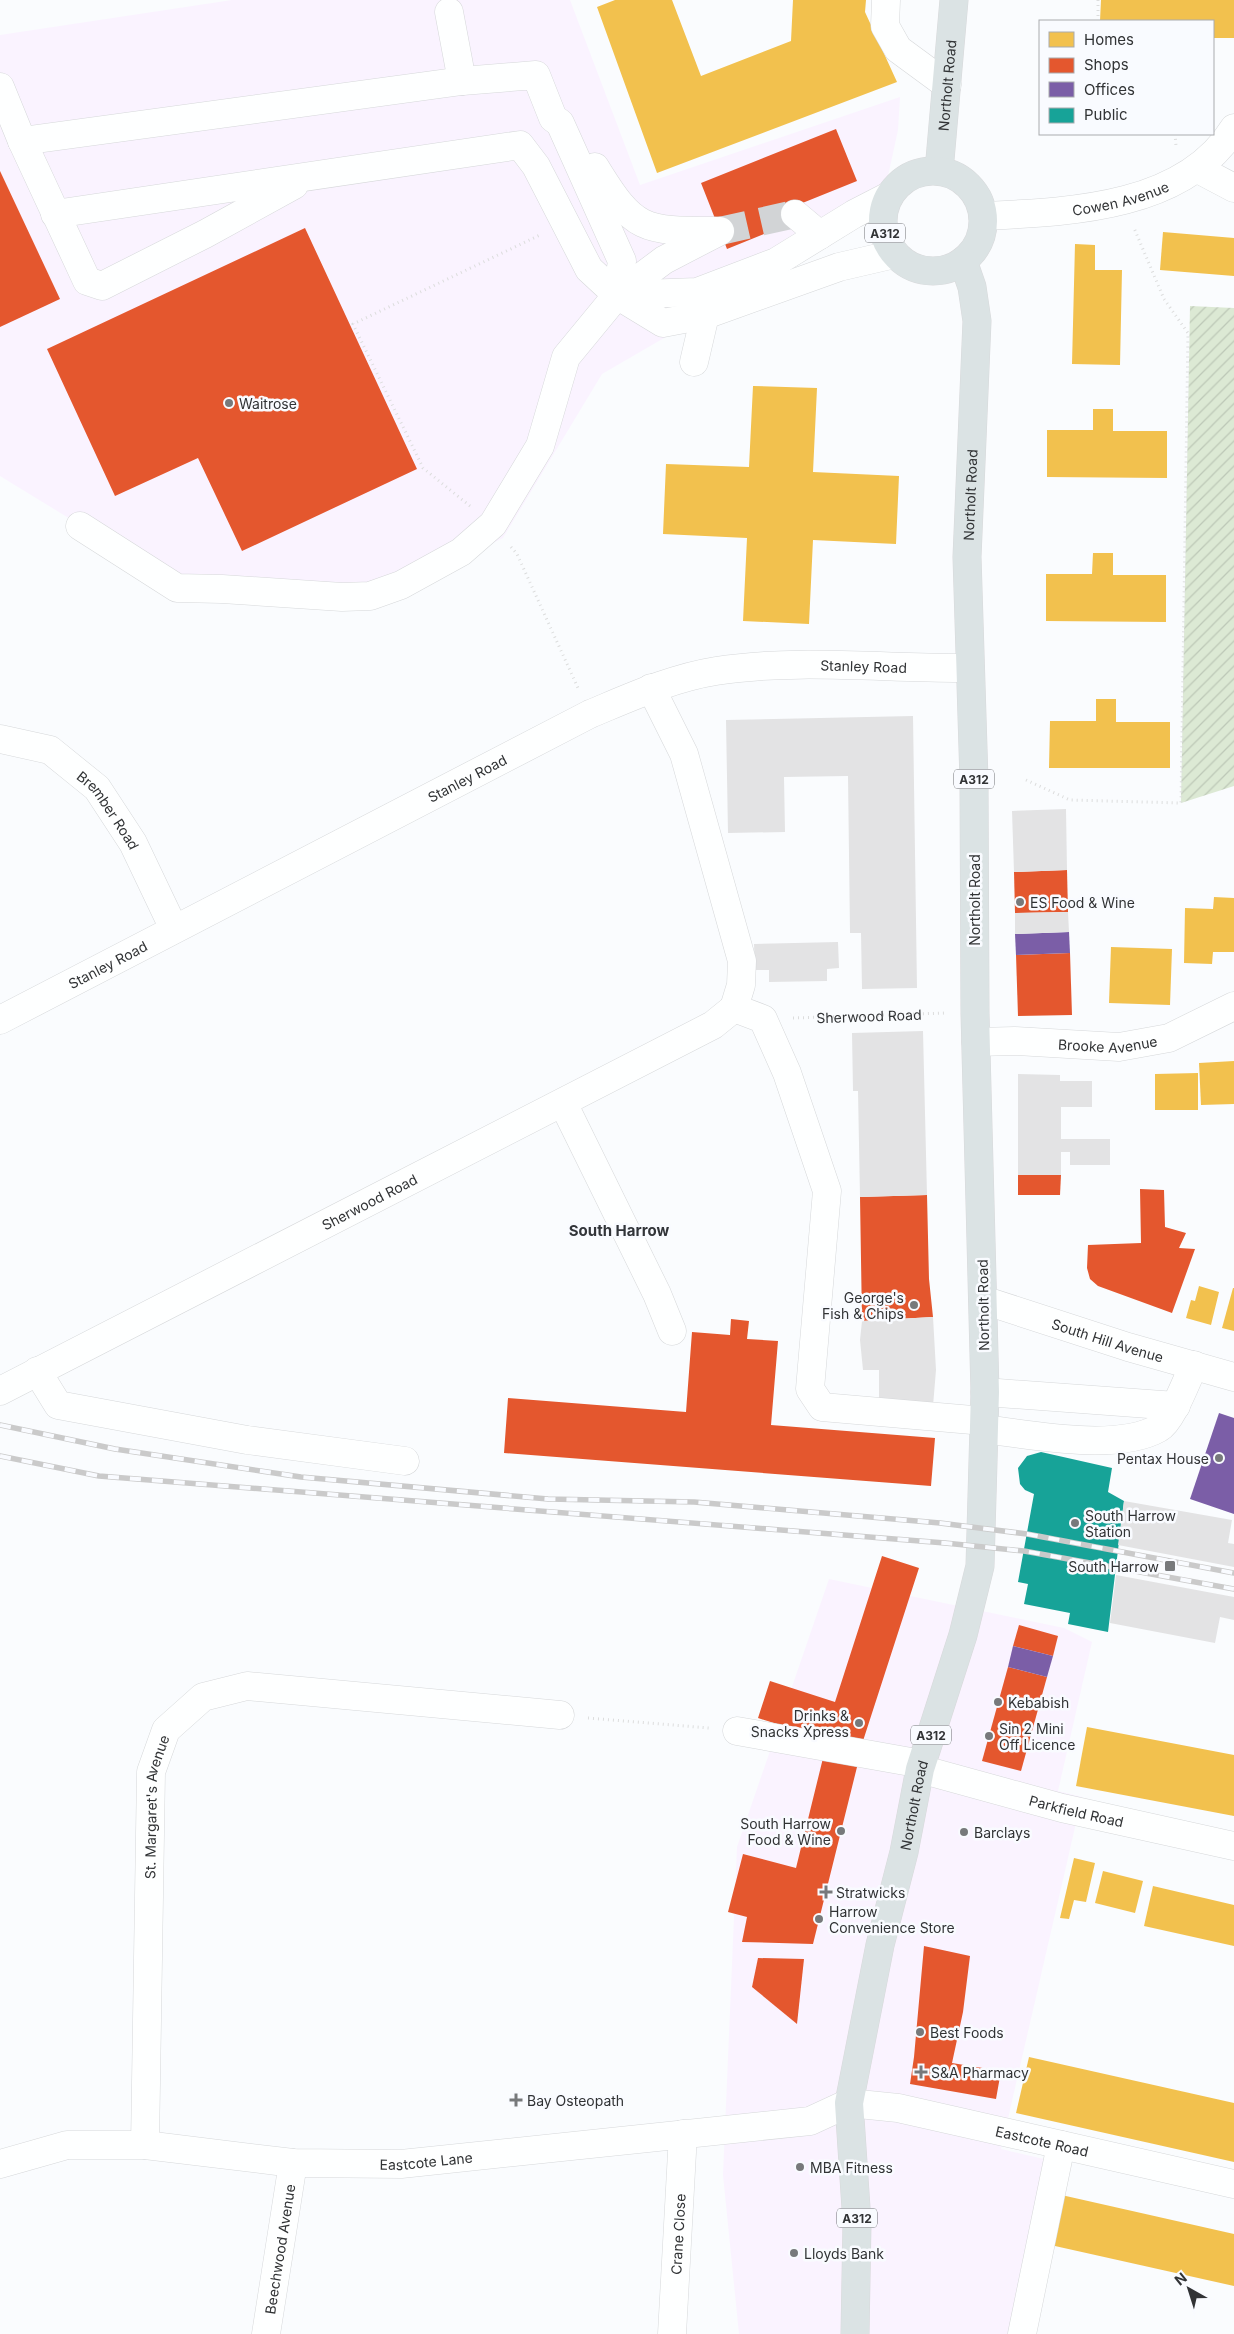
<svg xmlns="http://www.w3.org/2000/svg" width="1234" height="2334" viewBox="0 0 1234 2334" font-family="Inter,sans-serif">
<style>
.commercial{fill:#faf3ff}
.garden{fill:url(#garden-furrows)}
.homes{fill:#f2c14e}
.shops{fill:#e4572e}
.offices{fill:#7b5ea7}
.public{fill:#17a398}
.building{fill:#e3e3e4}
.lines{fill:none;stroke-linecap:round;stroke-linejoin:round}
.minor-tunnel{stroke:#d2d4d6;stroke-width:28;stroke-dasharray:28 14;stroke-linecap:butt}
.minor-casing{stroke:#d6d8da;stroke-width:29}
.major-casing{stroke:#d8d9db;stroke-width:29}
.path{stroke:#dcdddd;stroke-width:3;stroke-dasharray:1 4;stroke-linecap:butt}
.minor{stroke:#feffff;stroke-width:28}
.major{stroke:#dbe3e4;stroke-width:28}
.rail-casing{stroke:#cacaca;stroke-width:5.5}
.rail{stroke:#f9fbff;stroke-width:4;stroke-dasharray:11;stroke-linecap:butt}
.poi-dot{fill:#77797b;stroke:#f9fbff;stroke-width:2}
.labels{text-anchor:middle;dominant-baseline:central;stroke-width:5;stroke-linejoin:round;paint-order:stroke}
.shield{fill:#f9fbff;stroke:#6d6f72;stroke-width:1}
.shield-label{font-size:12px;font-weight:bold;fill:#313335}
.street-label{font-size:14px;fill:#313335;stroke:#f9fbff}
.poi-label{font-size:14px;fill:#313335;stroke:#f9fbff;text-anchor:start}
.neighbourhood-label{font-size:15px;font-weight:bold;fill:#323539;stroke:#f9fbff}
</style>
<defs>
<pattern id="garden-furrows" width="10" height="10" patternUnits="userSpaceOnUse" patternTransform="scale(1.25)"><rect width="10" height="10" fill="#dce9d4"/><path d="M-1 1l2-2M0 10L10 0M9 11l2-2" fill="none" stroke="#bdc8b7"/></pattern>
</defs>
<rect width="100%" height="100%" fill="#fafcfe"/>
<g class="commercial">
<path d="M 232,0 L 570,0 L 640,185 L 900,97 L 898,130 L 885,190 L 833,240 L 602,374 L 503,538 L 354,610 L 188,591 L 0,476 L 0,35 Z"/>
<path d="M 829,1579 L 1064,1628 L 1092,1642 L 1058,1791 L 1082,1797 L 1001,2149 L 1044,2159 L 1023,2334 L 739,2334 L 723,2175 L 737,1847 Z"/>
</g>
<path class="garden" d="M 1190,306 L 1234,308 L 1234,786 L 1181,803 Z"/>
<g class="homes">
<path d="M 615,0 L 672,0 L 701,76 L 791,41 L 793,0 L 866,0 L 865,12 L 897,82 L 657,173 L 597,7 Z"/>
<path d="M 1101,0 L 1234,0 L 1234,38 L 1213,38 L 1213,21 L 1100,21 Z"/>
<path d="M 1163,232 L 1234,238 L 1234,276 L 1160,270 Z"/>
<path d="M 1075,244 L 1095,245 L 1095,270 L 1122,270 L 1120,365 L 1072,364 Z"/>
<path d="M 753,386 L 817,388 L 813,472 L 899,476 L 896,544 L 813,540 L 809,624 L 743,621 L 747,538 L 663,534 L 666,464 L 749,467 Z"/>
<path d="M 1093,409 L 1113,409 L 1113,431 L 1167,431 L 1167,478 L 1047,477 L 1047,430 L 1093,430 Z"/>
<path d="M 1093,553 L 1113,553 L 1113,575 L 1166,575 L 1166,622 L 1046,621 L 1046,574 L 1092,574 Z"/>
<path d="M 1096,699 L 1116,699 L 1116,722 L 1170,722 L 1170,768 L 1049,768 L 1050,721 L 1096,721 Z"/>
<path d="M 1214,897 L 1234,898 L 1234,952 L 1213,952 L 1212,964 L 1184,963 L 1185,908 L 1213,909 Z"/>
<path d="M 1111,947 L 1172,949 L 1170,1005 L 1109,1003 Z"/>
<path d="M 1234,1061 L 1234,1104 L 1201,1105 L 1199,1063 Z"/>
<path d="M 1198,1073 L 1198,1110 L 1155,1110 L 1155,1074 Z"/>
<path d="M 1199,1286 L 1219,1292 L 1211,1325 L 1186,1318 L 1191,1300 L 1195,1301 Z"/>
<path d="M 1233,1288 L 1234,1288 L 1234,1331 L 1222,1328 Z"/>
<path d="M 1087,1727 L 1234,1755 L 1234,1816 L 1076,1786 Z"/>
<path d="M 1074,1858 L 1095,1863 L 1086,1902 L 1074,1900 L 1069,1919 L 1060,1918 Z"/>
<path d="M 1103,1871 L 1143,1881 L 1135,1913 L 1095,1903 Z"/>
<path d="M 1153,1886 L 1234,1905 L 1234,1946 L 1144,1926 Z"/>
<path d="M 1029,2057 L 1234,2103 L 1234,2162 L 1016,2113 Z"/>
<path d="M 1057,2194 L 1234,2234 L 1234,2286 L 1046,2244 Z"/>
</g>
<g class="shops">
<path d="M 836,129 L 857,181 L 795,206 L 786,225 L 727,249 L 701,183 Z"/>
<path d="M 0,171 L 60,299 L 0,327 Z"/>
<path d="M 305,228 L 417,469 L 242,551 L 198,458 L 115,496 L 47,349 Z"/>
<path d="M 1067,870 L 1068,912 L 1015,913 L 1014,872 Z"/>
<path d="M 1070,953 L 1072,1015 L 1018,1016 L 1016,955 Z"/>
<path d="M 1018,1175 L 1061,1175 L 1060,1195 L 1018,1195 Z"/>
<path d="M 1140,1189 L 1164,1190 L 1165,1227 L 1186,1233 L 1179,1248 L 1195,1249 L 1172,1313 L 1098,1286 L 1090,1279 L 1087,1268 L 1088,1245 L 1141,1243 Z"/>
<path d="M 927,1195 L 929,1279 L 933,1317 L 862,1321 L 860,1197 Z"/>
<path d="M 731,1319 L 749,1321 L 747,1339 L 778,1341 L 771,1425 L 935,1438 L 931,1486 L 504,1453 L 508,1398 L 686,1412 L 692,1332 L 730,1335 Z"/>
<path d="M 882,1556 L 919,1568 L 862,1744 L 817,1730 L 815,1736 L 758,1718 L 770,1681 L 835,1702 Z"/>
<path d="M 1019,1625 L 1058,1636 L 1053,1656 L 1013,1646 Z"/>
<path d="M 1008,1667 L 1047,1677 L 1021,1771 L 982,1761 Z"/>
<path d="M 824,1754 L 858,1763 L 813,1944 L 742,1942 L 747,1917 L 728,1912 L 743,1854 L 796,1868 Z"/>
<path d="M 924,1946 L 970,1956 L 963,2012 L 952,2063 L 1001,2071 L 996,2099 L 910,2084 L 914,2057 Z"/>
<path d="M 758,1958 L 804,1959 L 797,2024 L 752,1987 Z"/>
</g>
<g class="offices">
<path d="M 1069,932 L 1070,953 L 1016,955 L 1015,934 Z"/>
<path d="M 1219,1413 L 1234,1418 L 1234,1514 L 1190,1499 Z"/>
<path d="M 1013,1646 L 1053,1656 L 1047,1677 L 1008,1667 Z"/>
</g>
<path class="public" d="M 1041,1452 L 1112,1468 L 1108,1492 L 1124,1501 L 1108,1632 L 1068,1624 L 1070,1613 L 1024,1604 L 1028,1584 L 1018,1582 L 1034,1494 L 1025,1490 L 1020,1484 L 1018,1468 L 1027,1456 Z"/>
<g class="building">
<path d="M 913,716 L 917,988 L 862,989 L 861,933 L 850,933 L 848,776 L 784,777 L 785,832 L 728,833 L 726,720 Z"/>
<path d="M 1066,809 L 1067,870 L 1014,872 L 1012,811 Z"/>
<path d="M 1068,912 L 1069,932 L 1015,934 L 1015,913 Z"/>
<path d="M 838,942 L 839,968 L 827,969 L 827,981 L 769,982 L 769,970 L 755,970 L 754,944 Z"/>
<path d="M 923,1031 L 927,1195 L 860,1197 L 858,1091 L 853,1091 L 852,1033 Z"/>
<path d="M 1018,1074 L 1060,1075 L 1060,1081 L 1092,1081 L 1092,1107 L 1061,1107 L 1061,1139 L 1110,1139 L 1110,1165 L 1070,1165 L 1070,1152 L 1061,1152 L 1061,1175 L 1018,1175 Z"/>
<path d="M 933,1317 L 936,1370 L 933,1406 L 879,1402 L 879,1370 L 863,1370 L 860,1340 L 862,1321 Z"/>
<path d="M 1124,1501 L 1232,1520 L 1228,1543 L 1234,1544 L 1234,1567 L 1118,1545 Z"/>
<path d="M 1116,1575 L 1234,1597 L 1234,1620 L 1220,1617 L 1215,1643 L 1110,1623 Z"/>
</g>
<g class="lines">
<path class="minor-tunnel" d="M 720,231 L 795,214"/>
<defs>
<g id="minor">
<path d="M 886,0 L 885,26 L 898,49 L 947,85"/>
<path d="M 449,12 L 462,81"/>
<path d="M 0,87 L 22,141 L 87,281 L 102,286 L 205,234 L 294,185"/>
<path d="M 22,141 L 462,81 L 536,75 L 553,118 L 560,123 L 622,261 L 617,295"/>
<path d="M 595,167 C 634,231 643,231 716,231"/>
<path d="M 1198,169 L 1234,188"/>
<path d="M 55,214 L 520,145 L 536,166 L 589,269 L 617,295 L 663,323 L 705,315 L 839,267 L 895,254"/>
<path d="M 795,214 L 820,235"/>
<path id="s2" d="M 983,216 C 1067,212 1184,209 1234,128"/>
<path d="M 617,295 L 697,292 L 776,262 L 854,214 L 889,196"/>
<path d="M 694,362 L 705,315"/>
<path d="M 80,526 L 177,588 L 222,589 L 342,597 L 370,596 L 401,585 L 461,552 L 493,524 L 540,446 L 566,357 L 617,295 L 664,260 L 720,231"/>
<path d="M 651,688 L 684,754 L 742,961 L 741,985 L 734,1008"/>
<path id="s3" d="M 0,739 L 50,750 L 97,788 L 133,843 L 174,929"/>
<path d="M 734,1008 L 763,1019 L 787,1073 L 827,1191 L 810,1389 L 822,1407 L 984,1421"/>
<path id="s4" d="M 0,1020 L 590,714 C 631,697 672,678 716,671 C 799,658 886,669 970,668"/>
<path id="s5" d="M 976,1042 L 1015,1041 L 1119,1047 L 1169,1038 L 1234,1006"/>
<path d="M 563,1103 L 657,1294 L 672,1331"/>
<path id="s6" d="M 983,1300 L 1128,1347 L 1234,1377"/>
<path d="M 37,1371 L 58,1405 L 247,1440 L 405,1461"/>
<path id="s7" d="M 0,1391 L 713,1025 L 734,1008"/>
<path d="M 985,1392 L 1176,1406"/>
<path d="M 984,1429 C 1031,1435 1117,1452 1159,1428 C 1172,1421 1187,1379 1194,1365"/>
<path d="M 737,1731 L 922,1764"/>
<path id="s8" d="M 920,1769 L 1062,1808 L 1234,1846"/>
<path id="s9" d="M 145,2145 L 151,1772 L 166,1730 L 203,1697 L 247,1686 L 560,1715"/>
<path id="s10" d="M 0,2164 L 67,2145 L 145,2145 L 293,2163 L 401,2164 L 810,2121 L 849,2103 L 898,2108 L 1234,2184"/>
<path id="s11" d="M 266,2334 L 293,2163"/>
<path id="s12" d="M 672,2334 L 683,2134"/>
<path d="M 1022,2334 L 1061,2145"/>
</g>
<g id="major">
<path id="s13" d="M 939,171 L 954,0"/>
<circle cx="933" cy="221" r="50"/>
<path id="s14" d="M 855,2334 L 857,2223 L 849,2103 L 880,1945 L 904,1852 L 920,1769 L 963,1635 L 980,1566 L 985,1392 L 975,1013 L 974,780 L 967,557 L 977,321 L 972,287 L 963,261"/>
</g>
</defs>
<use href="#minor" class="minor-casing"/>
<use href="#major" class="major-casing"/>
<g class="path">
<path d="M 1098,21 L 1098,0"/>
<path d="M 1175,134 L 1176,146"/>
<path d="M 470,506 L 423,468 L 353,324 L 540,235"/>
<path d="M 511,547 L 517,554 L 578,688"/>
<path d="M 1026,780 L 1070,800 L 1181,803 L 1188,333 L 1164,299 L 1134,228"/>
<path id="s1" d="M 793,1018 L 947,1013"/>
<path d="M 588,1718 L 709,1728"/>
</g>
<use href="#minor" class="minor"/>
<use href="#major" class="major"/>
<defs>
<g id="rail">
<path d="M 0,1425 L 115,1449 L 301,1477 L 548,1499 L 694,1502 L 940,1523 L 1027,1534 L 1234,1573"/>
<path d="M 0,1456 L 99,1476 L 945,1543 L 1024,1551 L 1234,1589"/>
</g>
</defs>
<use href="#rail" class="rail-casing"/>
<use href="#rail" class="rail"/>
</g>
<g class="poi-dot">
<circle cx="229" cy="403" r="5"/>
<circle cx="1020" cy="902" r="5"/>
<circle cx="914" cy="1305" r="5"/>
<circle cx="1219" cy="1458" r="5"/>
<circle cx="1075" cy="1523" r="5"/>
<rect x="1164" y="1560" width="12" height="12" rx="2.5"/>
<circle cx="998" cy="1702" r="5"/>
<circle cx="859" cy="1723" r="5"/>
<circle cx="989" cy="1736" r="5"/>
<circle cx="841" cy="1831" r="5"/>
<circle cx="964" cy="1832" r="5"/>
<path d="M823.5 1884.5h5v5h5v5h-5v5h-5v-5h-5v-5h5z"/>
<circle cx="819" cy="1919" r="5"/>
<circle cx="920" cy="2032" r="5"/>
<path d="M918.5 2064.5h5v5h5v5h-5v5h-5v-5h-5v-5h5z"/>
<path d="M513.5 2092.5h5v5h5v5h-5v5h-5v-5h-5v-5h5z"/>
<circle cx="800" cy="2167" r="5"/>
<circle cx="794" cy="2253" r="5"/>
</g>
<g class="labels">
<g class="shield">
<rect x="865" y="223.5" width="40" height="19" rx="4"/>
<rect x="954" y="769.5" width="40" height="19" rx="4"/>
<rect x="911" y="1725.5" width="40" height="19" rx="4"/>
<rect x="837" y="2208.5" width="40" height="19" rx="4"/>
</g>
<g class="shield-label">
<text x="885" y="233">A312</text>
<text x="974" y="779">A312</text>
<text x="931" y="1735">A312</text>
<text x="857" y="2218">A312</text>
</g>
<g class="street-label">
<text stroke="none"><textPath href="#s13" startOffset="86">Northolt Road</textPath></text>
<text stroke="none"><textPath href="#s2" startOffset="139">Cowen Avenue</textPath></text>
<text stroke="none"><textPath href="#s14" startOffset="1856">Northolt Road</textPath></text>
<text stroke="none"><textPath href="#s4" startOffset="946">Stanley Road</textPath></text>
<text stroke="none"><textPath href="#s4" startOffset="526">Stanley Road</textPath></text>
<text stroke="none"><textPath href="#s3" startOffset="136">Brember Road</textPath></text>
<text transform="translate(974 900) rotate(-90)">Northolt Road</text>
<text stroke="none"><textPath href="#s4" startOffset="121">Stanley Road</textPath></text>
<text stroke="none"><textPath href="#s1" startOffset="76">Sherwood Road</textPath></text>
<text stroke="none"><textPath href="#s5" startOffset="132">Brooke Avenue</textPath></text>
<text stroke="none"><textPath href="#s7" startOffset="415">Sherwood Road</textPath></text>
<text transform="translate(983 1305) rotate(-91)">Northolt Road</text>
<text stroke="none"><textPath href="#s6" startOffset="131">South Hill Avenue</textPath></text>
<text stroke="none"><textPath href="#s14" startOffset="536">Northolt Road</textPath></text>
<text stroke="none"><textPath href="#s9" startOffset="339">St. Margaret's Avenue</textPath></text>
<text stroke="none"><textPath href="#s8" startOffset="162">Parkfield Road</textPath></text>
<text stroke="none"><textPath href="#s10" startOffset="1056">Eastcote Road</textPath></text>
<text stroke="none"><textPath href="#s10" startOffset="430">Eastcote Lane</textPath></text>
<text stroke="none"><textPath href="#s12" startOffset="100">Crane Close</textPath></text>
<text stroke="none"><textPath href="#s11" startOffset="86">Beechwood Avenue</textPath></text>
</g>
<g class="poi-label">
<text x="239" y="403">Waitrose</text>
<text x="1030" y="902">ES Food &amp; Wine</text>
<text x="904" y="1297" text-anchor="end">George's<tspan x="904" dy="16">Fish &amp; Chips</tspan></text>
<text x="1209" y="1458" text-anchor="end">Pentax House</text>
<text x="1085" y="1515">South Harrow<tspan x="1085" dy="16">Station</tspan></text>
<text x="1159" y="1566" text-anchor="end">South Harrow</text>
<text x="1008" y="1702">Kebabish</text>
<text x="849" y="1715" text-anchor="end">Drinks &amp;<tspan x="849" dy="16">Snacks Xpress</tspan></text>
<text x="999" y="1728">Sin 2 Mini<tspan x="999" dy="16">Off Licence</tspan></text>
<text x="831" y="1823" text-anchor="end">South Harrow<tspan x="831" dy="16">Food &amp; Wine</tspan></text>
<text x="974" y="1832">Barclays</text>
<text x="836" y="1892">Stratwicks</text>
<text x="829" y="1911">Harrow<tspan x="829" dy="16">Convenience Store</tspan></text>
<text x="930" y="2032">Best Foods</text>
<text x="931" y="2072">S&amp;A Pharmacy</text>
<text x="527" y="2100">Bay Osteopath</text>
<text x="810" y="2167">MBA Fitness</text>
<text x="804" y="2253">Lloyds Bank</text>
</g>
<g class="neighbourhood-label">
<text x="619" y="1230">South Harrow</text>
</g>
</g>
<rect x="1039" y="20" width="175" height="115" fill="#f9fbff" stroke="#a9abae"/>
<rect x="1049" y="32" width="25" height="15" fill="#f2c14e" stroke="#a9abae"/>
<text x="1084" y="45" font-size="15" fill="#313335">Homes</text>
<rect x="1049" y="58" width="25" height="15" fill="#e4572e" stroke="#a9abae"/>
<text x="1084" y="70" font-size="15" fill="#313335">Shops</text>
<rect x="1049" y="82" width="25" height="15" fill="#7b5ea7" stroke="#a9abae"/>
<text x="1084" y="95" font-size="15" fill="#313335">Offices</text>
<rect x="1049" y="108" width="25" height="15" fill="#17a398" stroke="#a9abae"/>
<text x="1084" y="120" font-size="15" fill="#313335">Public</text>
<g transform="translate(1189 2289) rotate(321)" stroke="#f9fbff" stroke-width="4" paint-order="stroke">
<path d="M0-4L9 19L0 12L-9 19Z" fill="#313335"/>
<text y="-8" font-size="14" font-weight="bold" text-anchor="middle" fill="#313335">N</text>
</g>
</svg>
